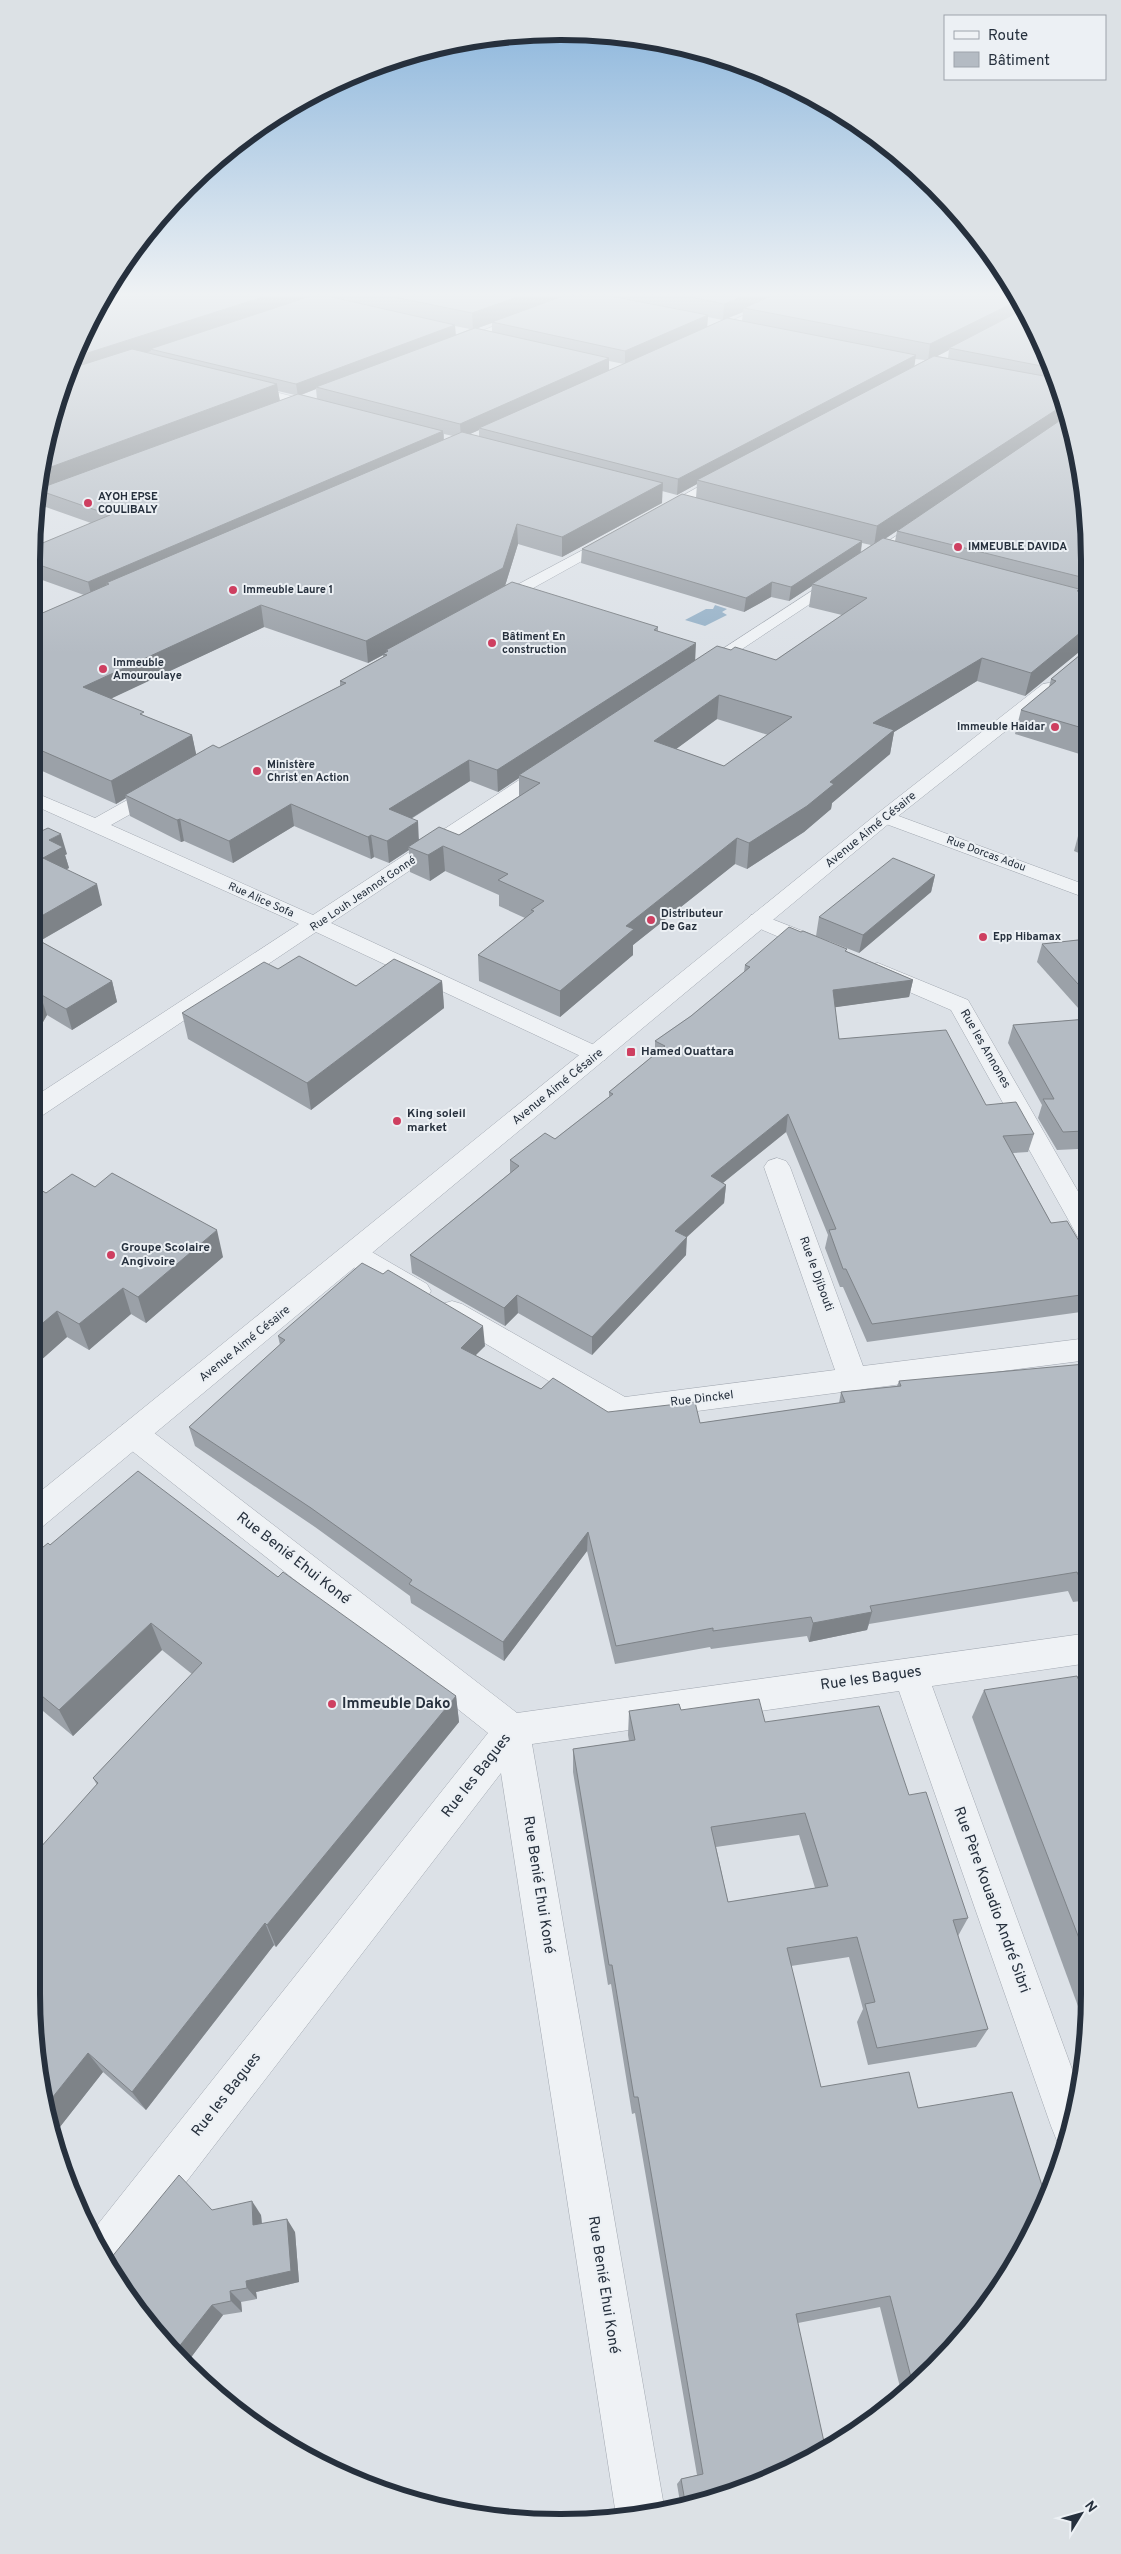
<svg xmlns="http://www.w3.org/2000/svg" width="1121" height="2554" viewBox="0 0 1121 2554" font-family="Overpass,sans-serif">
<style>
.water{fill:#97b2c8}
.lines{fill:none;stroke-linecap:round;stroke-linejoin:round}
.minor-casing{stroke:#a2a8b1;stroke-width:1}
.tertiary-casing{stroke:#a2a8b1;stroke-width:1}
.minor{fill:#eff2f5;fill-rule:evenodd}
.tertiary{fill:#eff2f5;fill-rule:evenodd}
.wall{fill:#9ba1a8;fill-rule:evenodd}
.shaded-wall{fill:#7e8388}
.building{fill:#b4bbc3;stroke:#7e8388;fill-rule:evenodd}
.poi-dot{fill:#ce3f60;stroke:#ecf0f4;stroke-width:2}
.labels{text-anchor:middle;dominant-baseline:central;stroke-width:4;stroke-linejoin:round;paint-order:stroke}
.far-poi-label{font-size:11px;font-weight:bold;fill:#26303d;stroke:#ecf0f4;text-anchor:start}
.far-street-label{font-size:11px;fill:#26303d;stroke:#ecf0f4}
.street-label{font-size:12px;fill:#26303d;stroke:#ecf0f4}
.poi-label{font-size:12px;font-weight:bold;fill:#26303d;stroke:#ecf0f4;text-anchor:start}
.near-street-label{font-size:15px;fill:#26303d;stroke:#ecf0f4}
.near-poi-label{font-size:15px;font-weight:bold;fill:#26303d;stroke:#ecf0f4;text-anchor:start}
.rim{fill:none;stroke:#26303d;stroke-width:6}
</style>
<rect width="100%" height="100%" fill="#dce1e7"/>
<path class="water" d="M 715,605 L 727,609 L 722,612 L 727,615 L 705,626 L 685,620 L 706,609 L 713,609 Z"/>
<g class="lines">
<defs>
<g id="minor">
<path d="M 569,296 L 584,296 L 457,347 L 449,347 L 447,345 Z"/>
<path d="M 788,296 L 802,296 L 709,337 L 705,338 L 699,335 Z"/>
<path d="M 243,384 L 327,405 L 329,408 L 323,412 L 239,391 L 237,388 Z"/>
<path d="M 729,470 L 736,474 L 734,477 L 660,518 L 650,518 L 648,515 Z"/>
<path d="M 927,516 L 932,517 L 934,520 L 932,523 L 706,673 L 694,673 L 692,669 Z"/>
<path d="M 613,534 L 618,535 L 620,538 L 618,541 L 499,607 L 493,609 L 485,604 L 487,601 Z"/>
<path d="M 549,763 L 556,765 L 558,769 L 556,773 L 331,923 L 605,1050 L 609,1055 L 605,1060 L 597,1062 L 589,1060 L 316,932 L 40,1117 L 31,1119 L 31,1099 L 299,924 L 31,804 L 31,791 L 95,818 L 154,785 L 168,785 L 170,789 L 168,793 L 111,825 L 313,915 L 542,765 Z"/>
<path d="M 885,811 L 1086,885 L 1086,898 L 878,821 L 875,817 L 878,813 Z"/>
<path d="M 759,914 L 828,941 L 831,946 L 828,951 L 820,953 L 812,951 L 751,925 L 748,920 L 751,915 Z"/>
<path d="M 878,963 L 968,1000 L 1087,1207 L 1087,1239 L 1078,1237 L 951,1010 L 870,975 L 867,970 L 870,965 Z"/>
<path d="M 777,1158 L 786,1161 L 790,1167 L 863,1366 L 1088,1338 L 1088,1360 L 864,1389 L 854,1392 L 850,1391 L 621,1421 L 610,1417 L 442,1318 L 438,1311 L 442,1304 L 452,1301 L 462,1304 L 625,1397 L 835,1370 L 764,1167 L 768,1161 Z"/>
<path d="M 355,1245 L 365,1248 L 427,1284 L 431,1291 L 427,1298 L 417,1301 L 407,1298 L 345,1262 L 341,1255 L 345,1248 Z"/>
<path d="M 133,1422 L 144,1425 L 517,1713 L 1089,1633 L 1089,1663 L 932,1686 L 1080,2091 L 1067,2145 L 1057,2141 L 1051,2126 L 899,1691 L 532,1744 L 665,2512 L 617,2517 L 616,2515 L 501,1773 L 117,2272 L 113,2273 L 102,2258 L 91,2233 L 488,1733 L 122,1443 L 118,1434 L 122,1425 Z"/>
</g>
<path id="tertiary" d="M 1049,683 L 1055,684 L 1058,688 L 1055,692 L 892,821 L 42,1527 L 31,1531 L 31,1499 L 878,813 L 1043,684 Z"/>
</defs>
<use href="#minor" class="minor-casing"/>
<use href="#tertiary" class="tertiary-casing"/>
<use href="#minor" class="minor"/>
<use href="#tertiary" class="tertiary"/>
</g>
<g class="wall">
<path d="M 102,296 L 333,298 L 333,296 L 1014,296 L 1049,358 L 1085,491 L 1086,650 L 1079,652 L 1025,696 L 977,681 L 894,732 L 890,754 L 832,803 L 831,809 L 804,832 L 747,869 L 735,864 L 633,945 L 633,955 L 560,1017 L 479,981 L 478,955 L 525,918 L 499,906 L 499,895 L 445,871 L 430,881 L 410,872 L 409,850 L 389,863 L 374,857 L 371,859 L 294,826 L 233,863 L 184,841 L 181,842 L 130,816 L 126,798 L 116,804 L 31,766 L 31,618 L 84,595 L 31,576 L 31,560 L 91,523 L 40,505 L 38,495 L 41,458 ZM 743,312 L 742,321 L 728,318 L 741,313 ZM 708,317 L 722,320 L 707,327 ZM 492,323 L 492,332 L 477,328 ZM 455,326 L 470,329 L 455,335 ZM 949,350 L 948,358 L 937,356 ZM 915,359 L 925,360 L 914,366 ZM 609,361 L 624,364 L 609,370 ZM 316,389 L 317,399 L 301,395 ZM 278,391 L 295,395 L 280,401 ZM 479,430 L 479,437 L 470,434 ZM 444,434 L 453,436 L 444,440 ZM 697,484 L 696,498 L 582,549 L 581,563 L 744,612 L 771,597 L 789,601 L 812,586 L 809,607 L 842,615 L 776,660 L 731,650 L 695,660 L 658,631 L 658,627 L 505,586 L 518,544 L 562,557 L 662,503 L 662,491 L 677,495 ZM 907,524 L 897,531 L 895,541 L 885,539 ZM 862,543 L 871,545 L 861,552 ZM 264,627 L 368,663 L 383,655 L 383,657 L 340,681 L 340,686 L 219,748 L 196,755 L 192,735 L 145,716 L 111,698 ZM 717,719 L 768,735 L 724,766 L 676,749 ZM 519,778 L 519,796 L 459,835 L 419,840 L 411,819 L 470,781 L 498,792 Z"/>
<path d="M 1086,650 L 1086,756 L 1015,734 L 1021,710 L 1049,687 L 1051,679 Z"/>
<path d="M 1086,822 L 1086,856 L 1074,851 L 1081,825 Z"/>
<path d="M 33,835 L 67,854 L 65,855 L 69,868 L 66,869 L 102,905 L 40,941 L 112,981 L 117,1002 L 72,1030 L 47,1015 L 31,1043 Z"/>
<path d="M 935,875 L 931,892 L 859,953 L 816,936 L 819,917 Z"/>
<path d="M 801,932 L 847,949 L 846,951 L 913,980 L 909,997 L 835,1007 L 839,1039 L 986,1105 L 1034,1134 L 1028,1152 L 1013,1153 L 1051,1223 L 1088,1256 L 1088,1311 L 867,1342 L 843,1287 L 840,1287 L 825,1248 L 828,1235 L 786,1132 L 723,1183 L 726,1185 L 724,1203 L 686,1237 L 686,1255 L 592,1355 L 518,1313 L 505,1326 L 412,1273 L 410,1255 L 510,1173 L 510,1160 L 555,1139 L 609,1097 L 609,1092 L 655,1054 L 655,1041 L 691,1016 L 744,972 L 745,965 Z"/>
<path d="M 1087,939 L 1087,1018 L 1037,962 L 1042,944 Z"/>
<path d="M 278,969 L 356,986 L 442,981 L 444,1008 L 311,1110 L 188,1039 L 182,1013 Z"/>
<path d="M 1087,1019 L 1087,1164 L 1078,1149 L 1057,1150 L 1038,1118 L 1042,1105 L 1008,1043 L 1013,1025 Z"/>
<path d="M 46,1193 L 223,1257 L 146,1323 L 131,1314 L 89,1350 L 67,1337 L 31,1369 Z"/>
<path d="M 278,1336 L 485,1346 L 475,1355 L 541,1389 L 608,1412 L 700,1423 L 839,1403 L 841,1392 L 897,1386 L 899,1381 L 1088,1372 L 1089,1600 L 1073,1602 L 1068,1591 L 869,1624 L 867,1630 L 809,1642 L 807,1636 L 711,1649 L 710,1647 L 615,1664 L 587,1551 L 504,1661 L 411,1603 L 410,1596 L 315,1527 L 195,1446 L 189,1427 L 280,1345 Z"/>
<path d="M 50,1545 L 278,1577 L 456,1696 L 459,1722 L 276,1947 L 274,1945 L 146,2110 L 103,2072 L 52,2137 L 41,2096 L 97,1785 L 93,1778 L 192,1674 L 162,1650 L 73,1736 L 31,1701 L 31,1557 Z"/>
<path d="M 984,1690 L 1089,1704 L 1090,1994 L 1086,2028 L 972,1717 Z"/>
<path d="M 681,1710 L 765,1722 L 909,1795 L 968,1918 L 958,1936 L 988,2029 L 976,2047 L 868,2065 L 857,2022 L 863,2009 L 849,1957 L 791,1966 L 821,2087 L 959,2342 L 902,2395 L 880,2307 L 798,2323 L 731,2495 L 681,2508 L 677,2484 L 681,2479 L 697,2475 L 635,2113 L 632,2114 L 611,1984 L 608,1985 L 573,1772 L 573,1749 L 629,1741 L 628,1735 L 629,1711 ZM 799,1835 L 815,1888 L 728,1902 L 716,1847 Z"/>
<path d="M 212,2210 L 261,2215 L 262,2224 L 295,2232 L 299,2282 L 256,2292 L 257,2299 L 241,2302 L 242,2312 L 223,2315 L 186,2364 L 162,2342 Z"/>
</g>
<g class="shaded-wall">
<path d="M 266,296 L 318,296 L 150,349 L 151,351 L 65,378 L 75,357 Z"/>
<path d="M 520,296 L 563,296 L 473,330 L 472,313 Z"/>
<path d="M 743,296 L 781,296 L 744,308 L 743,312 L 723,320 L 724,304 Z"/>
<path d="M 1017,301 L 1023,313 L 949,348 L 949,350 L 928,361 L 930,344 Z"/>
<path d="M 708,315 L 707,328 L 625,364 L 625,351 Z"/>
<path d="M 455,325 L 456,336 L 316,387 L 316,389 L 298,396 L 296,384 Z"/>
<path d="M 916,355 L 914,369 L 697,480 L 697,484 L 677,495 L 678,479 Z"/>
<path d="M 609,358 L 609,372 L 479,428 L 479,430 L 461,438 L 460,424 Z"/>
<path d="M 277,384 L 280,402 L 38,490 L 40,471 Z"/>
<path d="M 1062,406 L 1066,419 L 874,546 L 877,526 Z"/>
<path d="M 443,431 L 444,445 L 109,584 L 106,583 L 108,591 L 92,598 L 88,582 Z"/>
<path d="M 663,483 L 662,503 L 562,557 L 562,537 Z"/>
<path d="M 517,524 L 518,544 L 504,589 L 388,651 L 386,650 L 387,653 L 383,654 L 383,655 L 368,663 L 366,641 Z"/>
<path d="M 862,541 L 860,555 L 812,584 L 812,586 L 789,601 L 791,587 Z"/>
<path d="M 772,582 L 771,597 L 744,612 L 746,598 Z"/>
<path d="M 261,605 L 264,627 L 89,709 L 83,687 Z"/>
<path d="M 1086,628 L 1086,650 L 1079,652 L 1025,696 L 1031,673 Z"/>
<path d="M 696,643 L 695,663 L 519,775 L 519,778 L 498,792 L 497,770 Z"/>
<path d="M 982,658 L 977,681 L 894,732 L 890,754 L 832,803 L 831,809 L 804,832 L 747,869 L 749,843 L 830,782 L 873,723 Z"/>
<path d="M 719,695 L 717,719 L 653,766 L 654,741 Z"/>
<path d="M 192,735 L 197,758 L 125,795 L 126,798 L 116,804 L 111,781 Z"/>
<path d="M 469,760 L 470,781 L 391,831 L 389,809 Z"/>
<path d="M 291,804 L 294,826 L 233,863 L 229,841 Z"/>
<path d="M 180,819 L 184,841 L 181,842 L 177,820 Z"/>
<path d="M 418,821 L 419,843 L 408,847 L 409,850 L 389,863 L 387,841 Z"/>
<path d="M 31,827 L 35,840 L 31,842 Z"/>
<path d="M 61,834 L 67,854 L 65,855 L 69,868 L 49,878 L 43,858 L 49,840 Z"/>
<path d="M 371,835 L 374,857 L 371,859 L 368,837 Z"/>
<path d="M 737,838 L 735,864 L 633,945 L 633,955 L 560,1017 L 560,991 L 626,926 Z"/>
<path d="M 443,846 L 445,871 L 430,881 L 428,855 Z"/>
<path d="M 935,875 L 931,892 L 859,953 L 863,935 Z"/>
<path d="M 97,884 L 102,905 L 31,946 L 31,922 Z"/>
<path d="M 913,980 L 909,997 L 830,1008 L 833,990 Z"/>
<path d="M 112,981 L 117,1002 L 72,1030 L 66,1009 Z"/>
<path d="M 442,981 L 444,1008 L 311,1110 L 307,1083 Z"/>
<path d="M 40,994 L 47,1015 L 31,1043 L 31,1009 Z"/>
<path d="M 788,1114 L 786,1132 L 709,1194 L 711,1176 Z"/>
<path d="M 726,1185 L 724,1203 L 674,1249 L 675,1231 Z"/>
<path d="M 217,1230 L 223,1257 L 146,1323 L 138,1297 Z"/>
<path d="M 687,1237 L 686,1255 L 592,1355 L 592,1337 Z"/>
<path d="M 123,1288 L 131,1314 L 89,1350 L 79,1324 Z"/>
<path d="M 517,1295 L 518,1313 L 505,1326 L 504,1308 Z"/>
<path d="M 57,1311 L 67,1337 L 31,1369 L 31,1333 Z"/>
<path d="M 483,1326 L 485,1346 L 463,1368 L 461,1348 Z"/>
<path d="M 588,1532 L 587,1551 L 504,1661 L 503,1642 Z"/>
<path d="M 872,1612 L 867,1630 L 809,1642 L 813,1623 Z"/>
<path d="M 151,1623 L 162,1650 L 73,1736 L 59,1710 Z"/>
<path d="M 456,1696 L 459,1722 L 276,1947 L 267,1925 Z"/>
<path d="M 265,1923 L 274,1945 L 146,2110 L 132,2092 Z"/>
<path d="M 88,2053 L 103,2072 L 52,2137 L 44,2108 Z"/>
<path d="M 252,2201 L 261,2215 L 263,2238 L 253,2225 Z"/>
<path d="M 287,2219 L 295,2232 L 299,2282 L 256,2292 L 257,2299 L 247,2288 L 246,2281 Z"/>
<path d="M 230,2291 L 241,2302 L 242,2312 L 231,2301 Z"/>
<path d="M 212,2305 L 223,2315 L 186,2364 L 174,2353 Z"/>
</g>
<g class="building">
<path d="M 102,296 L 266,296 L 75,357 Z"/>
<path d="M 311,296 L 327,296 L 455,325 L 296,384 L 150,349 Z"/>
<path d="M 389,296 L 520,296 L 472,313 Z"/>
<path d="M 563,296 L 610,296 L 708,315 L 625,351 L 492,322 Z"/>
<path d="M 686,296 L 743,296 L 724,304 Z"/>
<path d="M 771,296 L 1014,296 L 1017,301 L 930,344 L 744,308 Z"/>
<path d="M 1022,310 L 1049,358 L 1052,368 L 949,348 Z"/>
<path d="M 727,318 L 916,355 L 678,479 L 479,428 Z"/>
<path d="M 475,328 L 609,358 L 460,424 L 316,387 Z"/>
<path d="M 132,349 L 277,384 L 40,471 L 41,458 L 59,390 L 69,369 Z"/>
<path d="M 934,356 L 1055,378 L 1062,406 L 877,526 L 697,480 Z"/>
<path d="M 298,394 L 443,431 L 88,582 L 31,562 L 33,547 L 110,515 L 38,490 L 38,489 Z"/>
<path d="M 1065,417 L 1085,491 L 1085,578 L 897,531 Z"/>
<path d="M 462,432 L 663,483 L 562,537 L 517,524 L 503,568 L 366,641 L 261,605 L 83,687 L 144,712 L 140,714 L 192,735 L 111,781 L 31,746 L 31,618 L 109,584 L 106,583 Z"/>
<path d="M 682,494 L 862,541 L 791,587 L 772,582 L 746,598 L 582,549 Z"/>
<path d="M 883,538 L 1079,589 L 1077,591 L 1085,593 L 1086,628 L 1031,673 L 982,658 L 873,723 L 894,730 L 830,782 L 834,784 L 807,806 L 749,843 L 737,838 L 626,926 L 634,929 L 560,991 L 478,955 L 534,911 L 531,910 L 544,901 L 498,880 L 508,874 L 443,846 L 428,855 L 408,847 L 439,827 L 459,835 L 540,783 L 519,775 L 717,646 L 731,650 L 735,647 L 776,660 L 867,598 L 812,584 ZM 719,695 L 792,717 L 724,766 L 654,741 Z"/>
<path d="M 512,582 L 658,627 L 654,630 L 696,643 L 497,770 L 469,760 L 389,809 L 418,821 L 387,841 L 371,835 L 368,837 L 291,804 L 229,841 L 180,819 L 177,820 L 125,795 L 213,745 L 219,748 L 346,683 L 340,681 L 387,655 L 383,654 L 388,651 L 386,650 Z"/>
<path d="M 1086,650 L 1086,729 L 1021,710 L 1056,681 L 1051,679 Z"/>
<path d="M 1086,822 L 1086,827 L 1081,825 Z"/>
<path d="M 48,828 L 61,834 L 49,840 L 63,847 L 43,858 L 97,884 L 31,922 L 31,836 Z"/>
<path d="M 893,858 L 935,875 L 863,935 L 819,917 Z"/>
<path d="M 789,927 L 801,932 L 803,931 L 847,949 L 845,951 L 913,980 L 833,990 L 839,1039 L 946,1030 L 986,1105 L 1016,1102 L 1034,1134 L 1003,1136 L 1051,1223 L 1067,1221 L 1088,1256 L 1088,1294 L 872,1324 L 846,1269 L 843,1269 L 829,1230 L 836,1229 L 788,1114 L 711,1176 L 726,1185 L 675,1231 L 687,1237 L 592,1337 L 517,1295 L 504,1308 L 410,1255 L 519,1166 L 510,1160 L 545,1133 L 555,1139 L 613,1094 L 609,1092 L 665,1046 L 655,1041 L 691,1016 L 750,967 L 745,965 Z"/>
<path d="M 31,936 L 112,981 L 66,1009 L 40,994 L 31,1009 Z"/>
<path d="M 1087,939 L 1087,994 L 1042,944 Z"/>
<path d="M 299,956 L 356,986 L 394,959 L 442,981 L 307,1083 L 182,1013 L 264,962 L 278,969 Z"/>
<path d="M 1087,1019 L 1087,1135 L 1084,1131 L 1063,1132 L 1043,1099 L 1054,1099 L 1013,1025 Z"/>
<path d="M 112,1173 L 217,1230 L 138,1297 L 123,1288 L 79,1324 L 57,1311 L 31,1333 L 31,1195 L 39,1189 L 46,1193 L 72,1174 L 95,1187 Z"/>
<path d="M 362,1263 L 383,1274 L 388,1270 L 483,1326 L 461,1348 L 541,1389 L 553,1378 L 608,1412 L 695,1402 L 700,1423 L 845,1402 L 841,1392 L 901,1386 L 899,1381 L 1085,1364 L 1088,1372 L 1088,1583 L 1082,1583 L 1077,1572 L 870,1606 L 872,1612 L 813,1623 L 811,1617 L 713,1631 L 713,1628 L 616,1646 L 588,1532 L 503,1642 L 409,1584 L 412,1580 L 311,1508 L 189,1427 L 285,1340 L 278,1336 Z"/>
<path d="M 138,1471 L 278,1577 L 283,1572 L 456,1696 L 267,1925 L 265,1923 L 132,2092 L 88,2053 L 44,2108 L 41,2096 L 31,1994 L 31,1858 L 98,1783 L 93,1778 L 202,1663 L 151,1623 L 59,1710 L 31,1687 L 31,1557 L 48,1543 L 50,1545 Z"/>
<path d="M 1077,1676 L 1089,1704 L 1090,1967 L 984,1690 Z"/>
<path d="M 759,1699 L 765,1722 L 879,1706 L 909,1795 L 926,1792 L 968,1918 L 953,1920 L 988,2029 L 877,2048 L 865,2004 L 875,2002 L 857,1937 L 787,1948 L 821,2087 L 909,2072 L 918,2108 L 1012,2092 L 1046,2198 L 1019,2258 L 959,2342 L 913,2385 L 890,2296 L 796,2314 L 826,2451 L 827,2450 L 731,2495 L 686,2507 L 681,2479 L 703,2474 L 638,2097 L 634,2097 L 612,1965 L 609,1965 L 573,1749 L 635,1740 L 629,1711 L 679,1704 L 681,1710 ZM 805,1813 L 828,1886 L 728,1902 L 711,1827 Z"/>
<path d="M 179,2175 L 212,2210 L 252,2201 L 253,2225 L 287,2219 L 291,2271 L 246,2281 L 247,2288 L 230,2291 L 231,2301 L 212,2305 L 174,2353 L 162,2342 L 106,2264 Z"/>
</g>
<linearGradient id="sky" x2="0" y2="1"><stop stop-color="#87b3db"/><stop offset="0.45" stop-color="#eff2f4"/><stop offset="1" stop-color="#eff2f4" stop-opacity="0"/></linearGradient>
<rect width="1121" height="654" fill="url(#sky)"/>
<g class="poi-dot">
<circle cx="88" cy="503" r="5"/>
<circle cx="958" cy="547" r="5"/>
<circle cx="233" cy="590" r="5"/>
<circle cx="492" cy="643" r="5"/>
<circle cx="103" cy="669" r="5"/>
<circle cx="1055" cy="727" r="5"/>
<circle cx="257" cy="771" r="5"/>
<circle cx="651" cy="920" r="5"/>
<circle cx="983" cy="937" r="5"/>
<rect x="626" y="1047" width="10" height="10" rx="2.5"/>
<circle cx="397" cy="1121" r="5"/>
<circle cx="111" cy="1255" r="5"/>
<circle cx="332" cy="1704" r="5"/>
</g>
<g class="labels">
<g class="far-poi-label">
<text x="98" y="497">AYOH EPSE<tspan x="98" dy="13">COULIBALY</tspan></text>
<text x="968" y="547">IMMEUBLE DAVIDA</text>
<text x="243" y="590">Immeuble Laure 1</text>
<text x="502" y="637">Bâtiment En<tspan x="502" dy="13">construction</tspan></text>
<text x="113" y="663">Immeuble<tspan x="113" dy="13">Amouroulaye</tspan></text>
<text x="1045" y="727" text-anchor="end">Immeuble Haidar</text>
<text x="267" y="765">Ministère<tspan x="267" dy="13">Christ en Action</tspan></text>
<text x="661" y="914">Distributeur<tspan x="661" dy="13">De Gaz</tspan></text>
<text x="993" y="937">Epp Hibamax</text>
</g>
<g class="far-street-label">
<text transform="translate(986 854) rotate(20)">Rue Dorcas Adou</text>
<text transform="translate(363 894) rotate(-34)">Rue Louh Jeannot Gonné</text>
<text transform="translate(261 900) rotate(24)">Rue Alice Sofa</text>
</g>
<g class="street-label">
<text transform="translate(871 830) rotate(-39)">Avenue Aimé Césaire</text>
<text transform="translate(985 1049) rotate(60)">Rue les Annones</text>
<text transform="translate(558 1087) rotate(-39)">Avenue Aimé Césaire</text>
<text transform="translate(816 1274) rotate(70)">Rue le Djibouti</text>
<text transform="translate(245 1344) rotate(-39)">Avenue Aimé Césaire</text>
<text transform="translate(702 1399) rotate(-7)">Rue Dinckel</text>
</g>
<g class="poi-label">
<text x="641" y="1052">Hamed Ouattara</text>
<text x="407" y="1114">King soleil<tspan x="407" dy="14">market</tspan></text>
<text x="121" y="1248">Groupe Scolaire<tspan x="121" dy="14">Angivoire</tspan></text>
</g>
<g class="near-street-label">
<text transform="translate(293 1559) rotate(38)">Rue Benié Ehui Koné</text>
<text transform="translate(871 1679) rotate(-8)">Rue les Bagues</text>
<text transform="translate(477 1776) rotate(-52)">Rue les Bagues</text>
<text transform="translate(538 1885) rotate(81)">Rue Benié Ehui Koné</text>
<text transform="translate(991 1900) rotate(70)">Rue Père Kouadio André Sibri</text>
<text transform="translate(227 2095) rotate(-52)">Rue les Bagues</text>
<text transform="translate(603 2285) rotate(81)">Rue Benié Ehui Koné</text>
</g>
<g class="near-poi-label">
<text x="342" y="1704">Immeuble Dako</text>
</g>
</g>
<path d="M0 0H1121V2554H0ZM560 40H561A520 520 0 0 1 1081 560V1994A520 520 0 0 1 561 2514H560A520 520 0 0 1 40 1994V560A520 520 0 0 1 560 40Z" fill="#dce1e5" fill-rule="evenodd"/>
<path class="rim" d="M560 40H561A520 520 0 0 1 1081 560V1994A520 520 0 0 1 561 2514H560A520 520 0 0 1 40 1994V560A520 520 0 0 1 560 40Z"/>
<rect x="944" y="15" width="162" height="65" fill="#ecf0f4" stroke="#9da3ab"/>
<rect x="954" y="31" width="25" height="8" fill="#eff2f5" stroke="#9da3ab"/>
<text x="988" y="40" font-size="15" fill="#26303d">Route</text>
<rect x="954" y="52" width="25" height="15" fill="#b4bbc3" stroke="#9da3ab"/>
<text x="988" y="65" font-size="15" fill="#26303d">Bâtiment</text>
<g transform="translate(1081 2514) rotate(53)" stroke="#ecf0f4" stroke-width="4" paint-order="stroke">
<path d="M0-4L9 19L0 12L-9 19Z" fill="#26303d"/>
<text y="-8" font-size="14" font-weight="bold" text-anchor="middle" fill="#26303d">N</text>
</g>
</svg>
